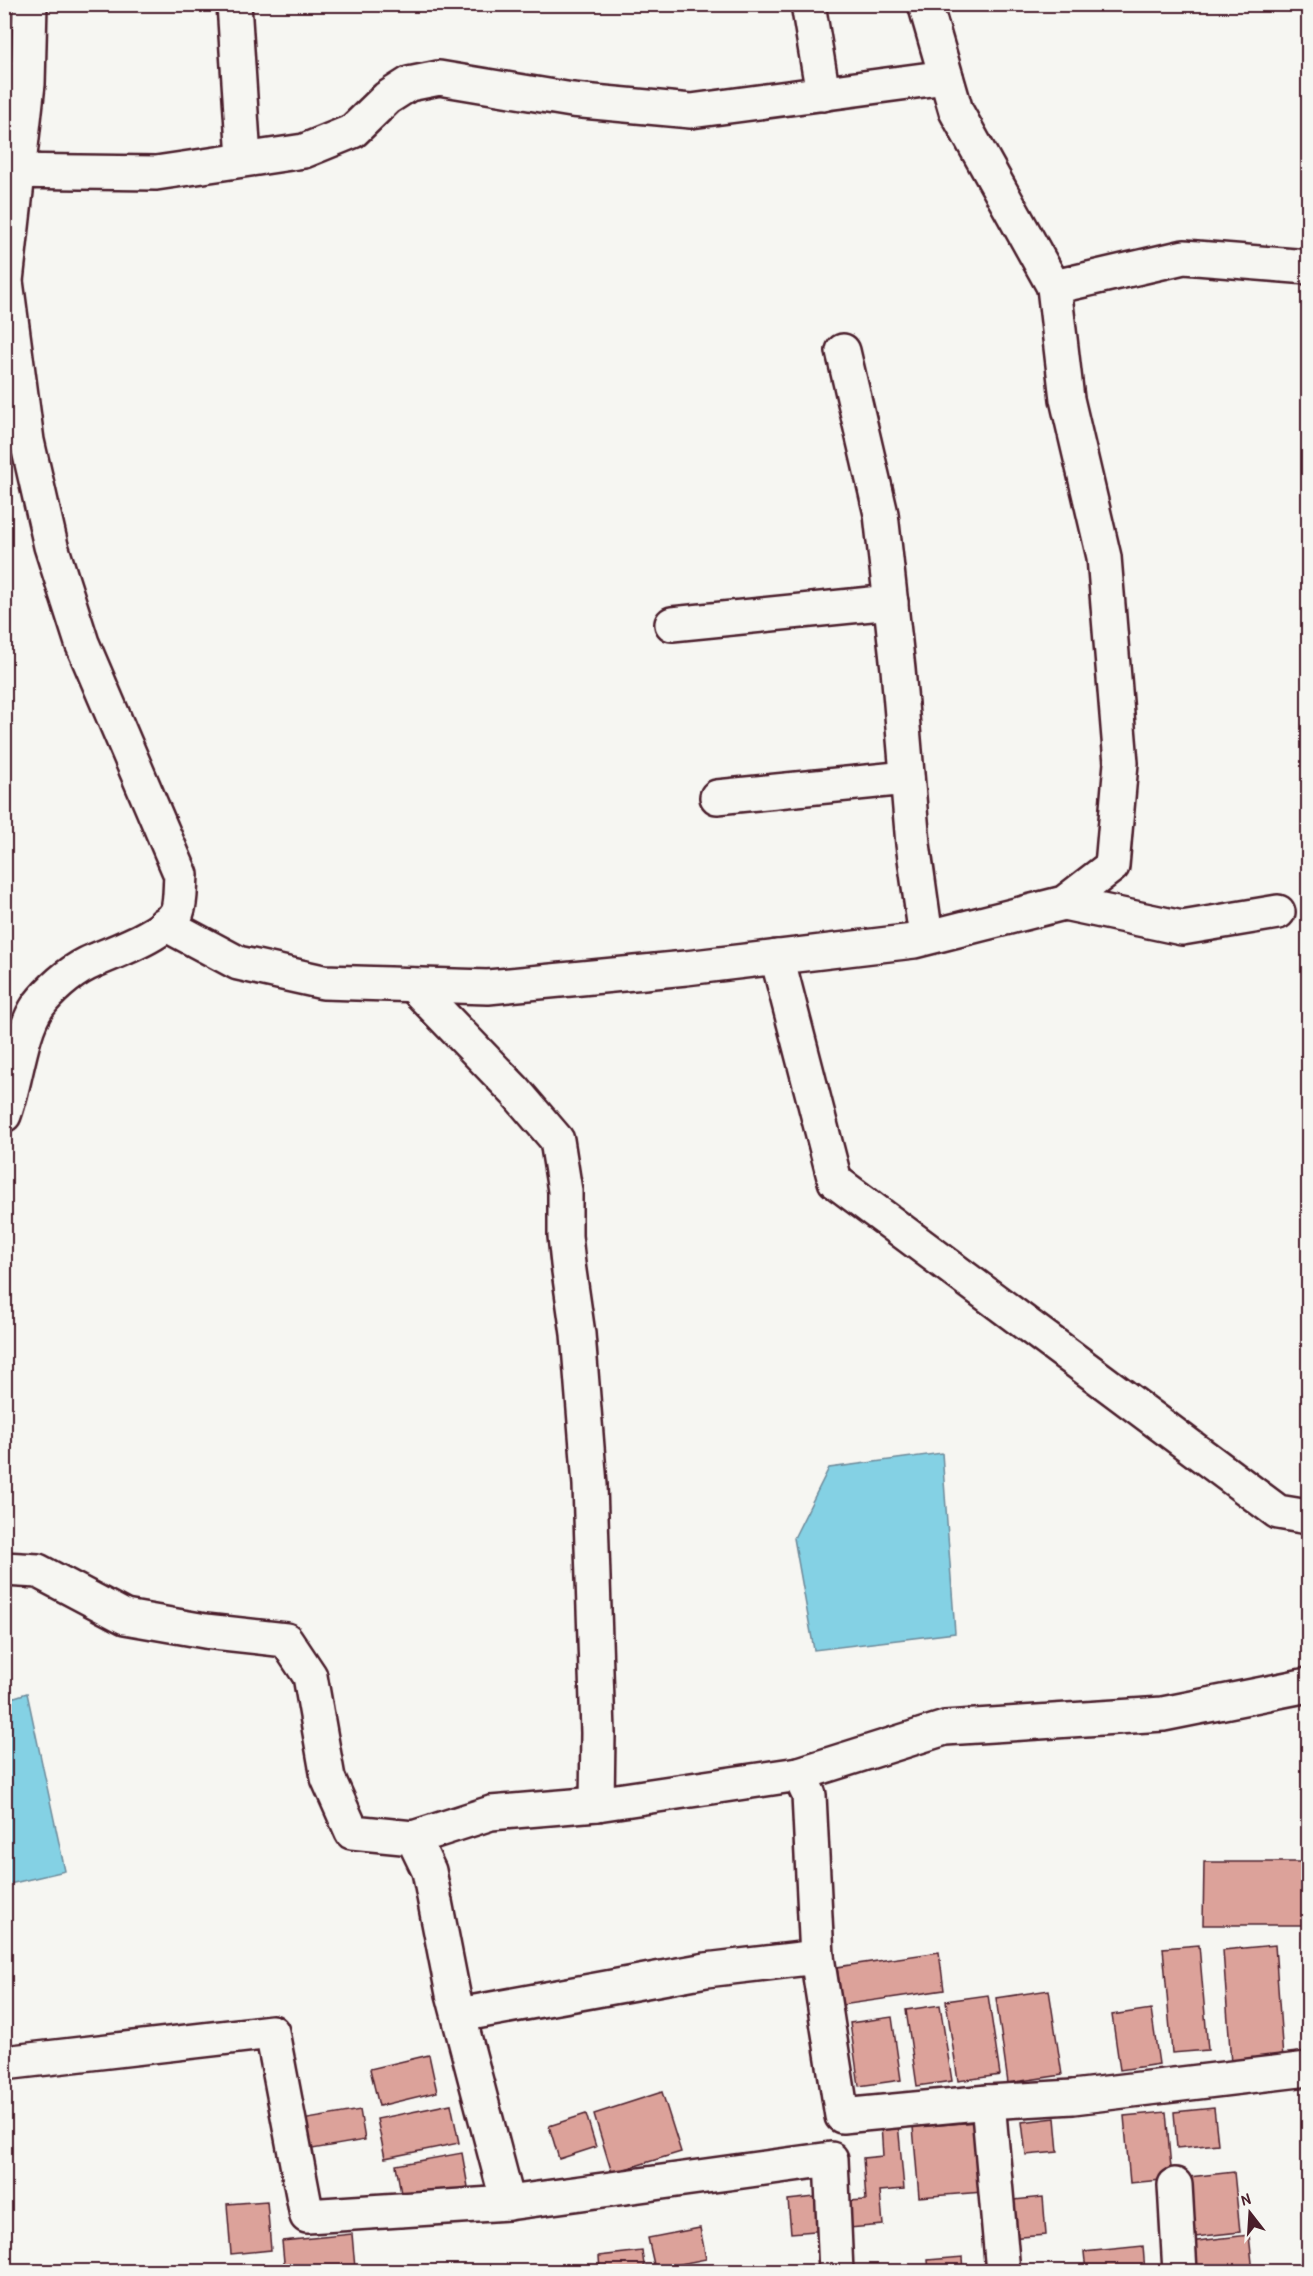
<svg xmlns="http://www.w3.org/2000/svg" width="1313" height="2276" viewBox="0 0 1313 2276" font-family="'Patrick Hand',sans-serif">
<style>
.water{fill:#84d1e4;stroke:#6d8a9a;stroke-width:1.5}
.building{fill:#dca29a;stroke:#4a1f2b;stroke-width:1.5}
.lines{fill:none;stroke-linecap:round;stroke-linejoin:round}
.street-casing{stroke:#4a1f2b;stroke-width:38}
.secondary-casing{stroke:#4a1f2b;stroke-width:38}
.street{stroke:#f6f6f2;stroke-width:33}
.secondary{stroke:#f6f6f2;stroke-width:33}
</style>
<rect width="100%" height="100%" fill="#f6f6f2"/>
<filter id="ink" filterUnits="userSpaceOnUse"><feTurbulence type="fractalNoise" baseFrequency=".0167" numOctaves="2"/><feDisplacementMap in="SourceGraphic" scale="12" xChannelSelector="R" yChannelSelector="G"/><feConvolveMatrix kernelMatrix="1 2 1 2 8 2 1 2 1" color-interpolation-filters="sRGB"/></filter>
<g filter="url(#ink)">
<g class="water">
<path d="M 942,1453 L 955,1633 L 814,1650 L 794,1538 L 829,1468 Z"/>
<path d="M 27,1693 L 65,1871 L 5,1885 L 5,1700 Z"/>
</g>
<g class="building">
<path d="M 1204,1862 L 1308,1862 L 1308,1925 L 1203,1925 Z"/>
<path d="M 1199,1945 L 1208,2050 L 1172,2053 L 1163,1948 Z"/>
<path d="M 1275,1945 L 1283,2059 L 1231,2064 L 1223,1950 Z"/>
<path d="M 939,1952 L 944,1990 L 842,2005 L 837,1967 Z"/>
<path d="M 1049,1990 L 1062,2075 L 1008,2083 L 996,1998 Z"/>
<path d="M 988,1995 L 1000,2075 L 958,2081 L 946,2001 Z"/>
<path d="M 940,2005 L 952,2081 L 917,2086 L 906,2010 Z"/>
<path d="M 1151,2009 L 1159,2064 L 1120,2070 L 1112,2015 Z"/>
<path d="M 892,2017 L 901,2080 L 859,2086 L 850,2023 Z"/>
<path d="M 429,2055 L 437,2092 L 379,2106 L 370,2069 Z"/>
<path d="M 662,2092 L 681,2152 L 612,2173 L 594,2114 Z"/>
<path d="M 451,2104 L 459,2143 L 385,2158 L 377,2119 Z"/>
<path d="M 1214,2108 L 1218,2144 L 1177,2148 L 1174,2112 Z"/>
<path d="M 360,2110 L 365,2140 L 301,2151 L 296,2121 Z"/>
<path d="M 1166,2112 L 1172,2179 L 1130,2183 L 1124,2116 Z"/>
<path d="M 586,2114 L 596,2147 L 559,2159 L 549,2126 Z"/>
<path d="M 1055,2118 L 1058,2152 L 1026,2155 L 1022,2122 Z"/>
<path d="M 977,2122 L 983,2192 L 919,2197 L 913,2127 Z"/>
<path d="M 898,2123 L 904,2189 L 880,2191 L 883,2225 L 849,2228 L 846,2201 L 866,2200 L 863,2158 L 883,2156 L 881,2125 Z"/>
<path d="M 462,2153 L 468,2187 L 402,2199 L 396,2165 Z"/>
<path d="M 1234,2172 L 1240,2232 L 1186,2238 L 1180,2178 Z"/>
<path d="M 824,2196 L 827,2230 L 791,2233 L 788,2200 Z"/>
<path d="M 1043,2197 L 1046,2235 L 1008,2238 L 1004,2201 Z"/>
<path d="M 267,2201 L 271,2250 L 231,2254 L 227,2204 Z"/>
<path d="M 700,2228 L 706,2259 L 655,2269 L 648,2238 Z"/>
<path d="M 352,2234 L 355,2268 L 324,2272 L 285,2272 L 282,2241 Z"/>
<path d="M 1249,2235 L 1253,2272 L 1192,2272 L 1189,2242 Z"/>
<path d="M 1143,2246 L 1145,2272 L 1086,2272 L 1084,2252 Z"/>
<path d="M 642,2251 L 645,2272 L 600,2272 L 599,2256 Z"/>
<path d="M 963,2257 L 964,2272 L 929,2272 L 928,2260 Z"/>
</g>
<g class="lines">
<defs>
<g id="street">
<path d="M 234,4 L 244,159"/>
<path d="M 808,4 L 823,94"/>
<path d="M 4,171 L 156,173 L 304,151 L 353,131 L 387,98 L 409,84 L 439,78 L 572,100 L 691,111 L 946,77"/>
<path d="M 843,351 L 881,514 L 898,669 L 913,844 L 926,937"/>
<path d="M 672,624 L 891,602"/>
<path d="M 717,797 L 907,778"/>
<path d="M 1064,903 L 1182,928 L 1278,912"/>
<path d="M 165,924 L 238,963 L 323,982 L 488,987 L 686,968 L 914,941 L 1064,903 L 1112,866 L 1121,763 L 1104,557 L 1067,399 L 1054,287"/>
<path d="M 777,957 L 835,1181 L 1278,1512 L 1308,1517"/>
<path d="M 413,985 L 515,1091 L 557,1140 L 565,1191 L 565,1236 L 568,1264 L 578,1334 L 590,1485 L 598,1733 L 597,1804 L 799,1774 L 809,1795 L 817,1957"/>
<path d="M 4,1569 L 38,1571 L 125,1617 L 205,1631 L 286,1640 L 310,1676 L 328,1778 L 352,1832 L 413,1838 L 429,1871 L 453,1994 L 508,2203 L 831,2159 L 836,2272"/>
<path d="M 799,1774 L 945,1728 L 1163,1714 L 1308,1685"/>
<path d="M 413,1838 L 491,1813 L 597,1804"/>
<path d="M 459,2015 L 706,1970 L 817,1957 L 842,2116 L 988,2102 L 1073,2097 L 1308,2069"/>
<path d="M 4,2063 L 272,2032 L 307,2216 L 508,2203"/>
<path d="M 988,2102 L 1003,2272"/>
<path d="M 1175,2185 L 1180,2272"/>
</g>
<g id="secondary">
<path d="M 925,4 L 956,111 L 1054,287 L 1184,257 L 1308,267"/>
<path d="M 4,1115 C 16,1083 20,1032 38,1006 C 50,990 69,973 87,964 C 110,953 164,936 177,912 C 181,902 180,886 181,875 L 82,643 L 51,546 L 27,441 L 6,281 L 28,84 L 30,4"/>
</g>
</defs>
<use href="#street" class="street-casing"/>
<use href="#secondary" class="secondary-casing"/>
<use href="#street" class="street"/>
<use href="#secondary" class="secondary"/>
</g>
</g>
<rect width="1313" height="2276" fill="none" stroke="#f6f6f2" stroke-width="24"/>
<rect x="12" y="12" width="1289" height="2252" fill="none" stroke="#4a1f2b" stroke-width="2" filter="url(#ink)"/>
<g transform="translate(1250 2213) rotate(343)" stroke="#f6f6f2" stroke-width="4.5" paint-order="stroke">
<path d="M0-4.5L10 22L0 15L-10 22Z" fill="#4a1f2b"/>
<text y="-9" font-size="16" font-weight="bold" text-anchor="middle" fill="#4a1f2b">N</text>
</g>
</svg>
